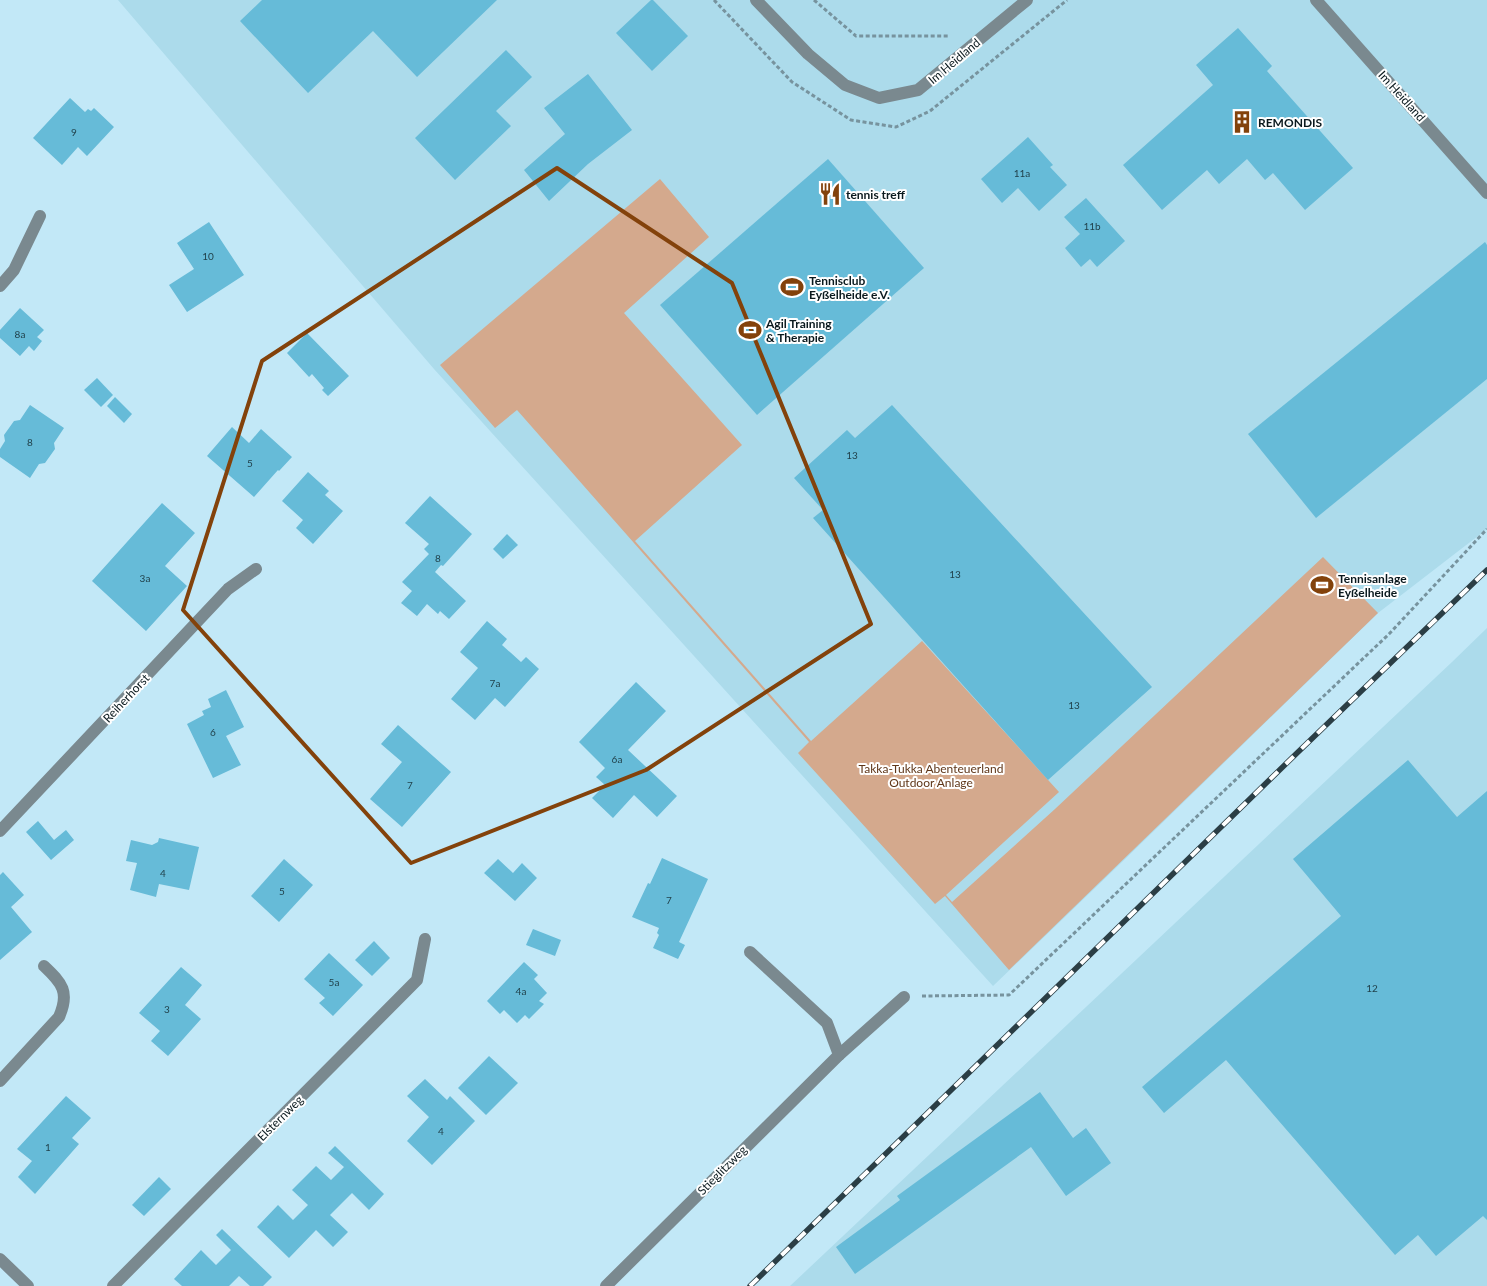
<svg xmlns="http://www.w3.org/2000/svg" width="1487" height="1286" viewBox="0 0 1487 1286" font-family="Lato,sans-serif">
<style>
.built{fill:#acdbeb}
.green{fill:#d4a98d}
.building{fill:#66bbd8}
.lines{fill:none;stroke-linecap:round;stroke-linejoin:round}
.path{stroke:#77939e;stroke-width:3;stroke-dasharray:4 2.5;stroke-linecap:butt}
.service{stroke:#7a898f;stroke-width:12}
.minor{stroke:#7a898f;stroke-width:12}
.tertiary{stroke:#7a898f;stroke-width:12}
.rail-casing{stroke:#2b3e45;stroke-width:5.5}
.rail{stroke:#fff;stroke-width:4;stroke-dasharray:11;stroke-linecap:butt}
.marked{fill:none;stroke:#83420b;stroke-width:4;stroke-linejoin:round}
.labels{text-anchor:middle;dominant-baseline:central;stroke-width:4;stroke-linejoin:round;paint-order:stroke}
.number-label{font-size:10px;fill:#21424c}
.street-label{font-size:12px;fill:#0a191e;stroke:#fff}
.poi-label{font-size:12px;font-weight:bold;fill:#0a191e;stroke:#fff;text-anchor:start}
.park-label{font-size:12px;fill:#5f3618;stroke:#fff}
</style>
<rect width="100%" height="100%" fill="#c2e8f7"/>
<g class="built">
<path d="M 118,0 L 1487,0 L 1487,529 L 1378,613 L 1121,863 L 993,986 L 434,369 Z"/>
<path d="M 1487,628 L 1487,1286 L 790,1286 L 1452,662 Z"/>
</g>
<path class="green" d="M 660,179 L 709,237 L 624,313 L 742,445 L 635,541 L 811,741 L 922,641 L 1059,792 L 946,895 L 952,902 L 1055,809 L 1323,557 L 1378,613 L 1009,970 L 945,896 L 935,904 L 798,753 L 809,742 L 517,410 L 495,428 L 440,365 Z"/>
<g class="building">
<path d="M 262,0 L 497,0 L 417,77 L 373,31 L 308,93 L 240,21 Z"/>
<path d="M 651,0 L 653,0 L 688,36 L 652,71 L 616,33 Z"/>
<path d="M 1238,28 L 1272,66 L 1267,71 L 1353,168 L 1305,210 L 1273,173 L 1265,180 L 1247,159 L 1219,184 L 1207,170 L 1162,210 L 1123,165 L 1213,85 L 1196,65 Z"/>
<path d="M 506,50 L 532,77 L 496,111 L 511,126 L 455,180 L 415,138 Z"/>
<path d="M 588,74 L 632,130 L 588,164 L 549,201 L 524,170 L 565,134 L 544,108 Z"/>
<path d="M 70,98 L 85,112 L 88,109 L 91,111 L 94,108 L 114,127 L 87,156 L 78,147 L 62,165 L 33,138 Z"/>
<path d="M 1028,137 L 1053,165 L 1050,167 L 1067,185 L 1039,211 L 1018,188 L 1002,203 L 981,179 Z"/>
<path d="M 828,159 L 924,268 L 757,415 L 660,305 Z"/>
<path d="M 1086,198 L 1125,241 L 1097,267 L 1090,259 L 1081,267 L 1065,248 L 1080,234 L 1064,217 Z"/>
<path d="M 209,222 L 244,275 L 187,312 L 169,285 L 194,269 L 177,243 Z"/>
<path d="M 1485,242 L 1487,245 L 1487,379 L 1316,518 L 1248,434 Z"/>
<path d="M 20,308 L 44,330 L 37,337 L 42,341 L 34,351 L 29,346 L 20,356 L 0,338 L 0,330 Z"/>
<path d="M 307,333 L 349,376 L 328,396 L 322,390 L 324,388 L 312,374 L 309,377 L 287,353 Z"/>
<path d="M 97,378 L 113,395 L 101,407 L 84,390 Z"/>
<path d="M 115,397 L 132,414 L 124,423 L 107,406 Z"/>
<path d="M 30,405 L 64,428 L 54,443 L 55,449 L 45,463 L 39,464 L 30,478 L 0,457 L 0,449 L 5,441 L 4,435 L 14,421 L 20,420 Z"/>
<path d="M 892,405 L 1152,687 L 1048,780 L 813,518 L 823,510 L 794,478 L 847,430 L 855,438 Z"/>
<path d="M 232,427 L 249,443 L 261,429 L 292,457 L 279,471 L 278,470 L 254,497 L 207,456 Z"/>
<path d="M 308,472 L 329,491 L 325,495 L 343,511 L 313,544 L 296,528 L 303,520 L 282,501 Z"/>
<path d="M 430,496 L 472,534 L 443,566 L 441,565 L 435,572 L 466,601 L 449,619 L 440,611 L 438,614 L 427,604 L 417,616 L 401,603 L 412,591 L 402,582 L 429,554 L 424,549 L 429,544 L 405,523 Z"/>
<path d="M 162,503 L 195,533 L 165,566 L 187,586 L 146,631 L 92,581 Z"/>
<path d="M 507,534 L 518,545 L 503,559 L 493,549 Z"/>
<path d="M 487,621 L 507,639 L 502,645 L 521,662 L 526,657 L 539,669 L 505,707 L 495,698 L 475,720 L 451,699 L 478,668 L 460,652 Z"/>
<path d="M 636,682 L 666,711 L 628,750 L 677,796 L 657,817 L 634,795 L 613,818 L 592,798 L 605,785 L 596,777 L 605,768 L 579,742 Z"/>
<path d="M 226,690 L 244,727 L 226,736 L 241,765 L 213,778 L 187,724 L 204,715 L 202,711 L 211,707 L 208,699 Z"/>
<path d="M 398,725 L 451,772 L 402,827 L 370,799 L 402,762 L 381,744 Z"/>
<path d="M 1408,760 L 1457,817 L 1487,791 L 1487,1220 L 1483,1216 L 1436,1256 L 1418,1235 L 1395,1255 L 1226,1060 L 1164,1113 L 1142,1087 L 1341,916 L 1293,859 Z"/>
<path d="M 38,821 L 54,840 L 66,830 L 74,840 L 51,860 L 26,832 Z"/>
<path d="M 159,838 L 199,847 L 189,890 L 159,884 L 156,897 L 130,890 L 137,863 L 126,861 L 131,840 L 152,845 L 158,842 Z"/>
<path d="M 662,858 L 708,879 L 679,942 L 685,945 L 678,959 L 653,948 L 659,935 L 657,933 L 659,928 L 632,917 L 648,883 L 650,884 Z"/>
<path d="M 284,859 L 313,885 L 279,922 L 251,896 Z"/>
<path d="M 498,859 L 513,873 L 522,863 L 537,878 L 515,901 L 484,873 Z"/>
<path d="M 3,872 L 24,895 L 11,907 L 32,932 L 0,960 L 0,875 Z"/>
<path d="M 533,929 L 561,940 L 555,956 L 526,945 Z"/>
<path d="M 374,941 L 390,958 L 372,976 L 355,960 Z"/>
<path d="M 329,953 L 363,985 L 333,1016 L 319,1003 L 325,998 L 304,979 Z"/>
<path d="M 524,962 L 538,975 L 534,979 L 547,993 L 539,1001 L 544,1004 L 529,1019 L 525,1015 L 517,1023 L 504,1010 L 500,1014 L 487,1001 Z"/>
<path d="M 181,967 L 202,985 L 185,1005 L 201,1019 L 168,1056 L 151,1041 L 160,1031 L 139,1013 Z"/>
<path d="M 489,1056 L 518,1083 L 486,1115 L 458,1088 Z"/>
<path d="M 425,1079 L 447,1100 L 450,1096 L 475,1121 L 432,1165 L 407,1141 L 429,1117 L 407,1096 Z"/>
<path d="M 1040,1092 L 1073,1138 L 1086,1128 L 1111,1163 L 1066,1196 L 1031,1147 L 855,1274 L 836,1247 L 900,1200 L 897,1196 Z"/>
<path d="M 66,1096 L 91,1118 L 72,1138 L 79,1144 L 35,1194 L 18,1177 L 32,1161 L 17,1149 Z"/>
<path d="M 335,1146 L 384,1194 L 369,1210 L 352,1193 L 330,1215 L 348,1232 L 333,1247 L 316,1230 L 289,1258 L 257,1227 L 278,1205 L 293,1220 L 308,1205 L 292,1190 L 316,1166 L 331,1180 L 344,1167 L 328,1153 Z"/>
<path d="M 159,1177 L 171,1189 L 144,1216 L 132,1205 Z"/>
<path d="M 222,1229 L 272,1277 L 263,1286 L 250,1286 L 239,1276 L 229,1286 L 182,1286 L 174,1279 L 201,1250 L 216,1265 L 231,1250 L 216,1235 Z"/>
</g>
<g class="lines">
<g class="path">
<path d="M 714,0 L 792,82 L 851,120 L 896,127 L 930,111 L 1067,0"/>
<path d="M 814,0 L 856,36 L 950,36"/>
<path d="M 922,996 L 1009,995 L 1389,634 L 1487,529"/>
</g>
<path class="service" d="M 0,1081 L 59,1017 C 70,992 62,983 44,966"/>
<g class="minor">
<path d="M 1316,0 L 1487,193"/>
<path d="M 0,286 L 14,270 L 40,216"/>
<path d="M 0,831 L 228,589 L 256,569"/>
<path d="M 750,952 L 827,1023 L 839,1055"/>
<path d="M 113,1286 L 417,980 L 425,939"/>
<path d="M 606,1286 L 839,1055 L 904,997"/>
</g>
<g class="tertiary">
<path d="M 756,0 L 808,54 L 845,85 L 879,98 L 918,90 L 1027,0"/>
<path d="M 0,1259 L 28,1286"/>
</g>
<defs>
<path id="rail" d="M 750,1286 L 1296,754 L 1487,570"/>
</defs>
<use href="#rail" class="rail-casing"/>
<use href="#rail" class="rail"/>
</g>
<path class="marked" d="M 557,168 L 732,283 L 871,624 L 646,770 L 411,863 L 183,610 L 262,361 Z"/>
<defs>
<symbol id="building-bare" viewBox="-9 -9 18 18"><path d="M-4-6H4V6H1V3H-1V6H-4ZM-2.5-4.3h1.7v1.8h-1.7ZM.8-4.3h1.7v1.8H.8ZM-2.5-1h1.7V.8h-1.7ZM.8-1h1.7V.8H.8Z" fill="#83420b" stroke="#fff" stroke-width="2.5" paint-order="stroke"/></symbol>
<symbol id="restaurant-bare" viewBox="-9 -9 18 18"><path d="M-5-6h1v4h1v-4h1v4h1v-4h1v5L-1.5 .5V6h-2V.5L-5-1ZM5-6V6H3V1.5H1.5Q1.5-4 5-6Z" fill="#83420b" stroke="#fff" stroke-width="2.5" paint-order="stroke"/></symbol>
<symbol id="stadium-bare" viewBox="-9 -9 18 18"><path d="M0-5a6.5 5 0 1 0 0 10a6.5 5 0 1 0 0-10ZM-3.5-1.8h7v3.6h-7Z" fill="#83420b" stroke="#fff" stroke-width="2.5" paint-order="stroke"/></symbol>
</defs>
<g fill-rule="evenodd">
<use href="#building-bare" x="1226" y="106" width="32" height="32"/>
<use href="#restaurant-bare" x="814" y="178" width="32" height="32"/>
<use href="#stadium-bare" x="776" y="271" width="32" height="32"/>
<use href="#stadium-bare" x="734" y="314" width="32" height="32"/>
<use href="#stadium-bare" x="1306" y="569" width="32" height="32"/>
</g>
<g class="labels">
<g class="number-label">
<text x="74" y="132">9</text>
<text x="1022" y="173">11a</text>
<text x="1092" y="226">11b</text>
<text x="208" y="256">10</text>
<text x="20" y="334">8a</text>
<text x="30" y="442">8</text>
<text x="852" y="455">13</text>
<text x="250" y="463">5</text>
<text x="438" y="558">8</text>
<text x="955" y="574">13</text>
<text x="145" y="578">3a</text>
<text x="495" y="683">7a</text>
<text x="1074" y="705">13</text>
<text x="213" y="732">6</text>
<text x="617" y="759">6a</text>
<text x="410" y="785">7</text>
<text x="163" y="873">4</text>
<text x="282" y="891">5</text>
<text x="669" y="900">7</text>
<text x="334" y="982">5a</text>
<text x="1372" y="988">12</text>
<text x="521" y="991">4a</text>
<text x="167" y="1009">3</text>
<text x="441" y="1131">4</text>
<text x="48" y="1147">1</text>
</g>
<g class="street-label">
<text transform="translate(954 61) rotate(-40)">Im Heidland</text>
<text transform="translate(1402 96) rotate(48)">Im Heidland</text>
<text transform="translate(126 698) rotate(-47)">Reiherhorst</text>
<text transform="translate(280 1118) rotate(-45)">Elsternweg</text>
<text transform="translate(722 1170) rotate(-45)">Stieglitzweg</text>
</g>
<g class="poi-label">
<text x="1258" y="122">REMONDIS</text>
<text x="846" y="194">tennis treff</text>
<text x="809" y="280">Tennisclub<tspan x="809" dy="14">Eyßelheide e.V.</tspan></text>
<text x="766" y="323">Agil Training<tspan x="766" dy="14">&amp; Therapie</tspan></text>
<text x="1338" y="578">Tennisanlage<tspan x="1338" dy="14">Eyßelheide</tspan></text>
</g>
<g class="park-label">
<text x="931" y="768">Takka-Tukka Abenteuerland<tspan x="931" dy="14">Outdoor Anlage</tspan></text>
</g>
</g>
</svg>
